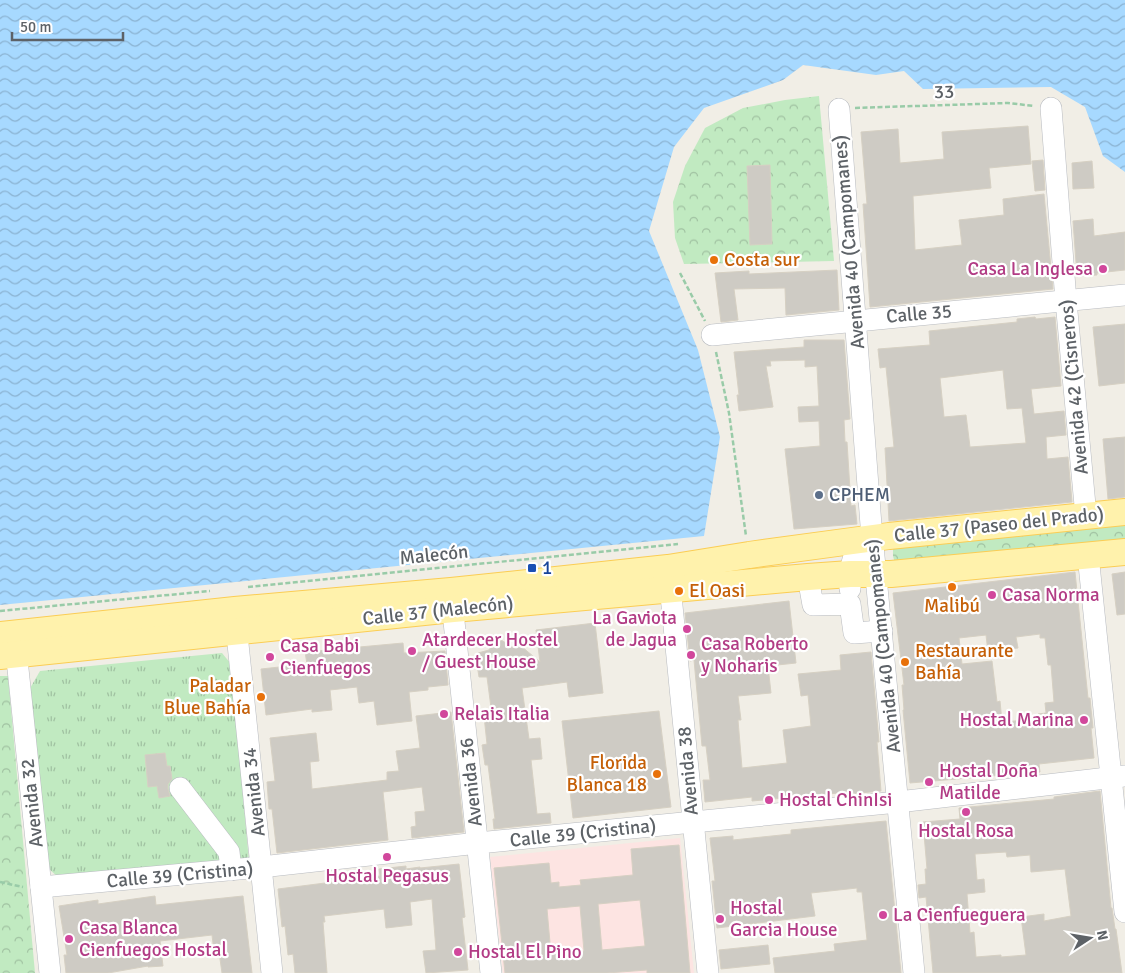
<svg xmlns="http://www.w3.org/2000/svg" width="1125" height="973" viewBox="0 0 1125 973" font-family="Signika,sans-serif">
<style>
.medical{fill:#fde4e2}
.grass{fill:url(#grass-tufts)}
.forest{fill:url(#forest-crowns)}
.water{fill:url(#water-waves)}
.building{fill:#cecbc4;stroke:#d6d0c3;fill-rule:evenodd}
.lines{fill:none;stroke-linecap:round;stroke-linejoin:round}
.minor-casing{stroke:#b8bbc0;stroke-width:22}
.major-casing{stroke:#fbcd54;stroke-width:28}
.path{stroke:#99cba8;stroke-width:2.5;stroke-dasharray:5 2.5;stroke-linecap:butt}
.minor{stroke:#fff;stroke-width:21}
.major{stroke:#fff2ac;stroke-width:26}
.food-dot{fill:#e8710a;stroke:#fff;stroke-width:2}
.hotel-dot{fill:#d1479c;stroke:#fff;stroke-width:2}
.service-dot{fill:#5c6f8a;stroke:#fff;stroke-width:2}
.transit-dot{fill:#1a4fb4;stroke:#fff;stroke-width:2}
.labels{text-anchor:middle;dominant-baseline:central;stroke-width:4.5;stroke-linejoin:round;paint-order:stroke}
.street-label{font-size:19px;fill:#5d6267;stroke:#fff}
.food-label{font-size:19px;fill:#c56008;stroke:#fff;text-anchor:start}
.hotel-label{font-size:19px;fill:#b23c85;stroke:#fff;text-anchor:start}
.service-label{font-size:19px;fill:#4e5e75;stroke:#fff;text-anchor:start}
.transit-label{font-size:19px;fill:#164399;stroke:#fff;text-anchor:start}
</style>
<defs>
<pattern id="grass-tufts" width="24" height="20" patternUnits="userSpaceOnUse" patternTransform="scale(1.25)"><rect width="24" height="20" fill="#c1eac1"/><path d="M3 7l-1-3M5 7V3M7 7l1-3M15 17l-1-3M17 17v-4M19 17l1-3" fill="none" stroke="#a0c1a1"/></pattern>
<pattern id="forest-crowns" width="20" height="18" patternUnits="userSpaceOnUse" patternTransform="scale(1.25)"><rect width="20" height="18" fill="#c1eac1"/><path d="M2 6a3 3 0 1 1 6 0M12 15a3 3 0 1 1 6 0" fill="none" stroke="#a0c1a1"/></pattern>
<pattern id="water-waves" width="16" height="10" patternUnits="userSpaceOnUse" patternTransform="scale(1.25)"><rect width="16" height="10" fill="#a7d9ff"/><path d="M0 5q4-4 8 0t8 0" fill="none" stroke="#8bb3d2"/></pattern>
</defs>
<rect width="100%" height="100%" fill="#f1eee6"/>
<path class="medical" d="M 680,838 L 694,973 L 503,973 L 490,857 Z"/>
<path class="grass" d="M 222,653 L 231,664 L 249,861 L 59,878 L 49,869 L 29,690 L 40,671 Z"/>
<g class="forest">
<path d="M 819,96 L 834,261 L 684,264 L 675,238 L 673,202 L 685,166 L 705,128 L 743,108 L 785,100 Z"/>
<path d="M 1125,518 L 1125,545 L 896,567 L 893,556 L 893,543 Z"/>
<path d="M 0,676 L 8,676 L 35,973 L 0,973 Z"/>
</g>
<path class="water" d="M 0,0 L 1125,0 L 1125,172 L 1103,156 L 1085,107 L 1051,87 L 923,89 L 904,71 L 876,75 L 803,65 L 783,80 L 704,108 L 674,147 L 649,231 L 698,350 L 720,437 L 704,536 L 0,605 Z"/>
<g class="building">
<path d="M 1028,126 L 1031,164 L 989,168 L 991,188 L 913,196 L 915,250 L 962,245 L 959,220 L 1004,215 L 1003,199 L 1044,194 L 1053,289 L 870,307 L 863,204 L 867,204 L 861,132 L 898,129 L 900,163 L 944,159 L 942,132 Z"/>
<path d="M 1043,160 L 1045,190 L 1035,191 L 1032,161 Z"/>
<path d="M 1092,161 L 1094,188 L 1073,189 L 1072,163 Z"/>
<path d="M 770,165 L 772,244 L 750,245 L 747,166 Z"/>
<path d="M 1093,219 L 1094,236 L 1125,232 L 1125,270 L 1097,273 L 1097,275 L 1077,276 L 1073,221 Z"/>
<path d="M 837,270 L 839,310 L 786,315 L 785,288 L 734,289 L 738,320 L 721,322 L 715,273 L 749,271 L 749,274 Z"/>
<path d="M 1035,317 L 1036,319 L 1055,317 L 1061,386 L 1031,389 L 1034,414 L 1064,411 L 1066,435 L 1046,437 L 1047,459 L 1068,457 L 1072,502 L 889,521 L 885,448 L 894,447 L 886,367 L 880,368 L 878,349 L 930,345 L 929,331 L 1017,322 L 1017,319 ZM 1003,370 L 1007,409 L 1022,408 L 1026,443 L 970,447 L 966,415 L 944,417 L 940,378 Z"/>
<path d="M 1125,324 L 1125,383 L 1099,386 L 1093,327 Z"/>
<path d="M 804,340 L 844,340 L 850,419 L 844,420 L 845,442 L 847,442 L 851,506 L 855,505 L 857,524 L 794,529 L 785,449 L 820,446 L 819,421 L 799,422 L 798,407 L 819,406 L 817,366 L 805,367 L 805,360 L 770,361 L 771,366 L 766,366 L 773,407 L 739,411 L 737,395 L 739,395 L 734,352 L 804,347 Z"/>
<path d="M 1125,437 L 1125,497 L 1108,499 L 1103,439 Z"/>
<path d="M 1075,572 L 1088,698 L 1090,698 L 1091,709 L 1093,728 L 1091,728 L 1094,758 L 1039,764 L 1040,772 L 910,783 L 903,710 L 904,710 L 902,685 L 904,685 L 893,593 ZM 1040,634 L 1040,638 L 1045,638 L 1048,665 L 1051,665 L 1054,702 L 1045,703 L 1046,713 L 1038,714 L 1039,719 L 1002,722 L 1000,701 L 997,702 L 992,661 L 962,664 L 959,638 L 986,635 L 988,652 L 1018,648 L 1016,637 Z"/>
<path d="M 1125,572 L 1125,614 L 1117,615 L 1112,574 Z"/>
<path d="M 789,601 L 796,663 L 768,666 L 771,693 L 738,696 L 741,720 L 738,720 L 742,768 L 787,763 L 783,730 L 811,726 L 808,695 L 801,696 L 798,674 L 841,670 L 840,655 L 871,652 L 879,742 L 877,742 L 881,791 L 840,795 L 839,793 L 752,801 L 752,797 L 705,802 L 703,780 L 710,780 L 706,746 L 702,746 L 694,660 L 690,661 L 685,613 Z"/>
<path d="M 595,623 L 603,693 L 569,697 L 567,682 L 522,688 L 529,739 L 540,738 L 542,759 L 531,760 L 537,814 L 550,813 L 551,823 L 494,829 L 493,819 L 495,819 L 488,765 L 485,765 L 482,745 L 487,744 L 484,716 L 492,715 L 487,677 L 479,677 L 476,658 L 478,653 L 489,650 L 492,643 L 501,640 L 506,643 L 510,647 L 521,646 L 540,662 L 536,630 Z"/>
<path d="M 403,643 L 404,653 L 445,651 L 448,685 L 428,687 L 428,690 L 409,692 L 412,721 L 377,725 L 374,701 L 359,703 L 357,687 L 330,690 L 332,710 L 312,712 L 312,709 L 266,715 L 261,669 L 307,664 L 305,652 Z"/>
<path d="M 659,711 L 671,807 L 573,818 L 562,721 Z"/>
<path d="M 451,712 L 464,832 L 412,838 L 411,827 L 416,826 L 415,812 L 425,811 L 422,787 L 383,792 L 388,840 L 277,853 L 272,809 L 269,809 L 267,782 L 275,781 L 270,738 L 316,733 L 319,761 L 310,762 L 312,789 L 387,780 L 387,772 L 399,771 L 396,751 L 420,748 L 416,716 Z"/>
<path d="M 165,753 L 167,766 L 170,766 L 172,779 L 168,784 L 168,789 L 170,796 L 159,798 L 157,786 L 148,787 L 145,755 Z"/>
<path d="M 1100,791 L 1111,908 L 1112,908 L 1115,929 L 1116,929 L 1122,973 L 933,973 L 926,897 L 919,898 L 918,885 L 926,884 L 925,869 L 927,869 L 923,822 L 960,819 L 959,808 L 1054,799 L 1054,797 ZM 1006,852 L 1007,857 L 1030,855 L 1031,872 L 1065,869 L 1071,916 L 1044,921 L 1044,914 L 1021,917 L 1026,955 L 1001,957 L 1001,955 L 976,957 L 974,932 L 970,933 L 967,894 L 985,892 L 984,879 L 977,880 L 975,854 Z"/>
<path d="M 886,821 L 901,973 L 775,973 L 773,958 L 835,951 L 834,944 L 867,940 L 862,892 L 857,892 L 857,888 L 811,893 L 815,916 L 717,928 L 712,881 L 715,881 L 710,838 L 733,836 L 733,840 L 791,834 L 791,830 Z"/>
<path d="M 679,845 L 690,973 L 647,973 L 647,970 L 607,973 L 505,973 L 494,868 L 549,863 L 551,883 L 559,882 L 559,887 L 581,885 L 580,880 L 633,875 L 631,849 ZM 640,900 L 645,946 L 602,950 L 598,904 ZM 580,906 L 584,951 L 551,954 L 547,909 Z"/>
<path d="M 459,864 L 465,917 L 462,918 L 468,970 L 426,973 L 423,951 L 436,950 L 432,899 L 410,902 L 412,925 L 386,928 L 384,909 L 324,916 L 325,922 L 323,922 L 327,973 L 295,973 L 293,954 L 288,955 L 285,926 L 282,927 L 278,889 L 380,876 L 379,869 L 406,866 L 406,869 L 420,867 L 420,868 Z"/>
<path d="M 155,896 L 156,905 L 243,896 L 252,973 L 222,973 L 219,952 L 214,952 L 212,935 L 160,941 L 163,966 L 148,967 L 148,966 L 108,973 L 66,973 L 64,955 L 67,955 L 59,906 L 98,900 L 98,904 Z"/>
<path d="M 768,945 L 770,964 L 721,969 L 719,950 Z"/>
</g>
<g class="lines">
<defs>
<g id="minor">
<path d="M 1051,108 L 1066,301 L 1086,516"/>
<path d="M 839,109 L 871,525 L 914,973"/>
<path d="M 712,335 L 1125,295"/>
<path d="M 1088,555 L 1125,912"/>
<path d="M 669,575 L 708,973"/>
<path d="M 808,577 L 813,605 L 850,604 L 854,633 L 882,631"/>
<path d="M 850,589 C 850,565 850,552 873,539"/>
<path d="M 451,593 L 491,973"/>
<path d="M 235,615 L 272,973"/>
<path d="M 14,640 L 18,669 L 50,973"/>
<path d="M 180,788 L 229,852 L 231,870"/>
<path d="M 41,887 L 261,867 L 478,843 L 898,802 L 1125,776"/>
</g>
<g id="major">
<path d="M 0,635 L 235,610 L 451,591 L 668,568 L 749,555 L 889,536 L 1125,512"/>
<path d="M 0,656 L 453,609 L 808,577 L 850,574 L 891,574 L 1125,552"/>
</g>
</defs>
<use href="#minor" class="minor-casing"/>
<use href="#major" class="major-casing"/>
<g class="path">
<path d="M 855,108 L 1008,103 L 1034,106"/>
<path d="M 680,273 L 705,321"/>
<path d="M 716,352 L 729,413 L 746,536"/>
<path d="M 248,587 L 678,544"/>
<path d="M 0,611 L 210,591"/>
<path d="M 0,882 L 23,887"/>
</g>
<use href="#minor" class="minor"/>
<use href="#major" class="major"/>
</g>
<g class="food-dot">
<circle cx="714" cy="260" r="5"/>
<circle cx="952" cy="587" r="5"/>
<circle cx="679" cy="591" r="5"/>
<circle cx="905" cy="662" r="5"/>
<circle cx="261" cy="697" r="5"/>
<circle cx="657" cy="774" r="5"/>
</g>
<g class="hotel-dot">
<circle cx="1103" cy="269" r="5"/>
<circle cx="992" cy="595" r="5"/>
<circle cx="687" cy="629" r="5"/>
<circle cx="412" cy="651" r="5"/>
<circle cx="691" cy="655" r="5"/>
<circle cx="270" cy="657" r="5"/>
<circle cx="444" cy="714" r="5"/>
<circle cx="1084" cy="720" r="5"/>
<circle cx="929" cy="782" r="5"/>
<circle cx="769" cy="800" r="5"/>
<circle cx="966" cy="812" r="5"/>
<circle cx="387" cy="857" r="5"/>
<circle cx="883" cy="915" r="5"/>
<circle cx="720" cy="919" r="5"/>
<circle cx="69" cy="939" r="5"/>
<circle cx="458" cy="952" r="5"/>
</g>
<circle class="service-dot" cx="819" cy="495" r="5"/>
<rect class="transit-dot" x="527" y="563" width="10" height="10" rx="2.5"/>
<g class="labels">
<g class="street-label">
<text transform="translate(944 92) rotate(-2)">33</text>
<text transform="translate(849 242) rotate(-95)">Avenida 40 (Campomanes)</text>
<text transform="translate(919 314) rotate(-5)">Calle 35</text>
<text transform="translate(1074 387) rotate(-95)">Avenida 42 (Cisneros)</text>
<text transform="translate(999 525) rotate(-6)">Calle 37 (Paseo del Prado)</text>
<text transform="translate(434 555) rotate(-6)">Malecón</text>
<text transform="translate(438 611) rotate(-6)">Calle 37 (Malecón)</text>
<text transform="translate(883 646) rotate(-96)">Avenida 40 (Campomanes)</text>
<text transform="translate(688 771) rotate(-95)">Avenida 38</text>
<text transform="translate(471 782) rotate(-96)">Avenida 36</text>
<text transform="translate(254 792) rotate(-96)">Avenida 34</text>
<text transform="translate(32 803) rotate(-96)">Avenida 32</text>
<text transform="translate(583 833) rotate(-6)">Calle 39 (Cristina)</text>
<text transform="translate(180 875) rotate(-5)">Calle 39 (Cristina)</text>
</g>
<g class="food-label">
<text x="724" y="260">Costa sur</text>
<text x="689" y="591">El Oasi</text>
<text x="952" y="606" text-anchor="middle">Malibú</text>
<text x="915" y="651">Restaurante<tspan x="915" dy="22">Bahía</tspan></text>
<text x="251" y="686" text-anchor="end">Paladar<tspan x="251" dy="22">Blue Bahía</tspan></text>
<text x="647" y="763" text-anchor="end">Florida<tspan x="647" dy="22">Blanca 18</tspan></text>
</g>
<g class="hotel-label">
<text x="1093" y="269" text-anchor="end">Casa La Inglesa</text>
<text x="1002" y="595">Casa Norma</text>
<text x="677" y="618" text-anchor="end">La Gaviota<tspan x="677" dy="22">de Jagua</tspan></text>
<text x="422" y="640">Atardecer Hostel<tspan x="422" dy="22">/ Guest House</tspan></text>
<text x="701" y="644">Casa Roberto<tspan x="701" dy="22">y Noharis</tspan></text>
<text x="280" y="646">Casa Babi<tspan x="280" dy="22">Cienfuegos</tspan></text>
<text x="454" y="714">Relais Italia</text>
<text x="1074" y="720" text-anchor="end">Hostal Marina</text>
<text x="939" y="771">Hostal Doña<tspan x="939" dy="22">Matilde</tspan></text>
<text x="779" y="800">Hostal ChinIsi</text>
<text x="966" y="831" text-anchor="middle">Hostal Rosa</text>
<text x="387" y="876" text-anchor="middle">Hostal Pegasus</text>
<text x="730" y="908">Hostal<tspan x="730" dy="22">Garcia House</tspan></text>
<text x="893" y="915">La Cienfueguera</text>
<text x="79" y="928">Casa Blanca<tspan x="79" dy="22">Cienfuegos Hostal</tspan></text>
<text x="468" y="952">Hostal El Pino</text>
</g>
<g class="service-label">
<text x="829" y="495">CPHEM</text>
</g>
<g class="transit-label">
<text x="542" y="568">1</text>
</g>
</g>
<g transform="translate(1090 938) rotate(78)" stroke="#ffffff" stroke-width="4" paint-order="stroke">
<path d="M0-4L9 19L0 12L-9 19Z" fill="#5d6267"/>
<text y="-8" font-size="14" font-weight="bold" text-anchor="middle" fill="#5d6267">N</text>
</g>
<path d="M12 32v8h111v-8" fill="none" stroke="#5d6267" stroke-width="2.5"/>
<text x="20" y="32" font-size="15" fill="#5d6267" stroke="#ffffff" stroke-width="4" paint-order="stroke">50 m</text>
</svg>
